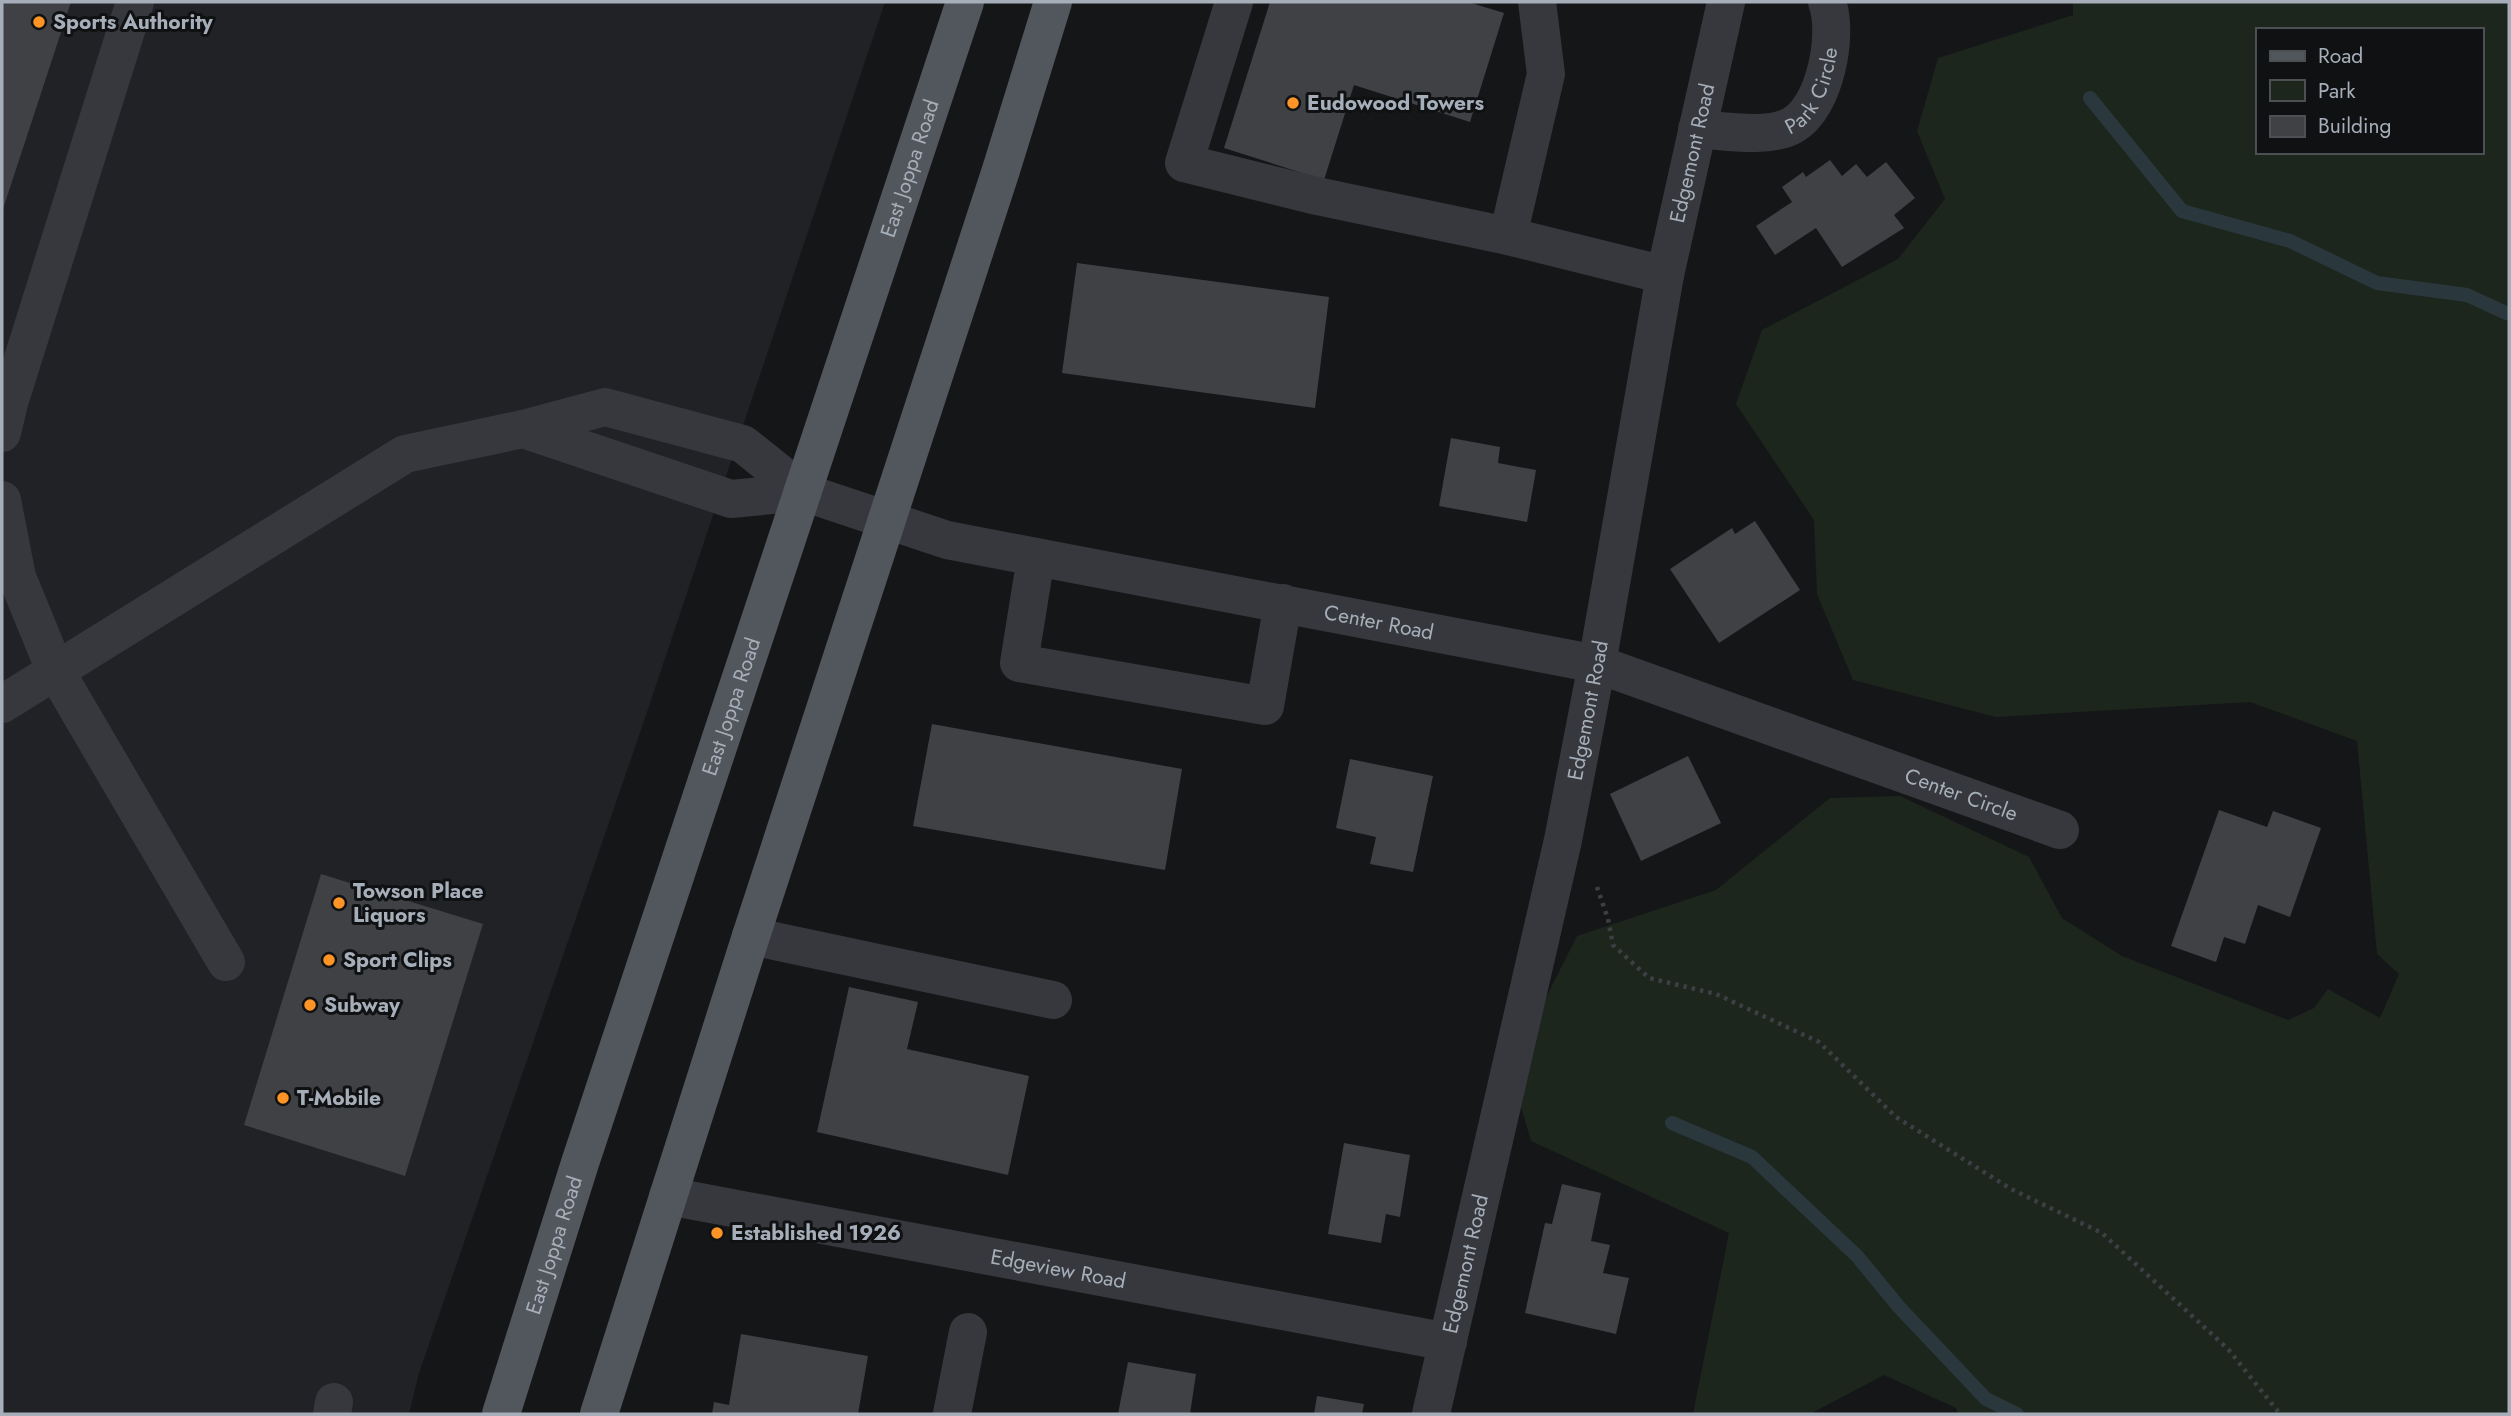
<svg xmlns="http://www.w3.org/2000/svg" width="2511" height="1416" viewBox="0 0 2511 1416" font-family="Jost,sans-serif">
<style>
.built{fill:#212225}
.green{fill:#1d261d;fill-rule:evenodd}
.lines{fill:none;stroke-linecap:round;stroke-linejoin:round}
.stream{stroke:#2a383d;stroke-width:14}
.building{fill:#3f4145}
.path{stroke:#3c4044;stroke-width:4.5;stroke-dasharray:3.5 5;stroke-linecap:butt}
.minor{stroke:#36383d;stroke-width:38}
.major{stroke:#52565d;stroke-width:38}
.poi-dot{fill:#ff9426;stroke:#101113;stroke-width:2.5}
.labels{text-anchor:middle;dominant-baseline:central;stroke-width:6;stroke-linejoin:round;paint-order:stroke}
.poi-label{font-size:21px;font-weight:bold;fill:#a6afb9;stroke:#101113;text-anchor:start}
.street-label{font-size:21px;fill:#a6afb9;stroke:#101113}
</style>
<rect width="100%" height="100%" fill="#151618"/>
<path class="built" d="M 2,2 L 885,2 L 643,724 L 419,1373 L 409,1414 L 2,1414 Z"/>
<path class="green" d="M 2073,2 L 2509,2 L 2509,1414 L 1958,1414 L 1956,1408 L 1884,1375 L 1810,1414 L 1693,1414 L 1729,1233 L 1531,1141 L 1510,1069 L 1577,936 L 1716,890 L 1830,798 L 1900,796 L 2029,857 L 2062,918 L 2122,956 L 2288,1020 L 2314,1008 L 2328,989 L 2380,1018 L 2399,974 L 2377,954 L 2357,741 L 2250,702 L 1996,717 L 1853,680 L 1817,594 L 1814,520 L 1736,404 L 1762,330 L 1898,259 L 1945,199 L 1917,131 L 1938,58 L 2073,15 ZM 2257,30 L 2481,30 L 2481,152 L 2257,152 Z"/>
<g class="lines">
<g class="stream">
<path d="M 2090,98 L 2182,211 L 2290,241 L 2377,283 L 2467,295 L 2506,313"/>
<path d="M 1672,1123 L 1752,1157 L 1857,1256 L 1899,1307 L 1986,1399 L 2017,1414"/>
</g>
</g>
<g class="building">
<path d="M 2,2 L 71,2 L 2,212 Z"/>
<path d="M 1270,2 L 1468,2 L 1504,13 L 1470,122 L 1354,85 L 1324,180 L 1224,148 Z"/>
<path d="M 1830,160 L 1842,176 L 1856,164 L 1867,177 L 1886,162 L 1915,198 L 1894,215 L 1904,228 L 1842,267 L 1816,228 L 1775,255 L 1756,226 L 1792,202 L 1782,187 L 1803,172 L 1806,177 Z"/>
<path d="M 1077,263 L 1329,297 L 1315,408 L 1062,373 Z"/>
<path d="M 1451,438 L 1500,447 L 1498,463 L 1536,470 L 1527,522 L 1439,506 Z"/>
<path d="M 1755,521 L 1800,590 L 1719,643 L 1670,569 L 1732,528 L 1735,534 Z"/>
<path d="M 932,724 L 1182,769 L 1165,870 L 913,826 Z"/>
<path d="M 1688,756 L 1721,823 L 1641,861 L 1610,794 Z"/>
<path d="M 1350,759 L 1433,776 L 1413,872 L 1370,864 L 1376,837 L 1336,828 Z"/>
<path d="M 2219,810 L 2267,827 L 2273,811 L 2321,828 L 2290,917 L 2258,905 L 2245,944 L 2224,937 L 2216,962 L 2171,946 Z"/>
<path d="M 321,874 L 483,924 L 405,1176 L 244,1125 Z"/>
<path d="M 849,987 L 918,1002 L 907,1049 L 1029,1076 L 1008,1175 L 817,1132 Z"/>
<path d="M 1344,1143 L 1410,1155 L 1400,1217 L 1386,1214 L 1381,1243 L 1328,1234 Z"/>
<path d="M 1562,1184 L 1601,1193 L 1591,1241 L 1610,1245 L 1603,1273 L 1629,1278 L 1616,1334 L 1525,1313 L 1545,1223 L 1552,1224 Z"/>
<path d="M 741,1334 L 868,1356 L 858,1414 L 712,1414 L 714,1402 L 729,1405 Z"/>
<path d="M 1128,1362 L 1196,1374 L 1190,1414 L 1118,1414 Z"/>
<path d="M 1317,1396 L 1364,1404 L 1362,1414 L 1314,1414 Z"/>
</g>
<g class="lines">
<path class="path" d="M 1597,887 L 1608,919 L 1613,945 L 1649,978 L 1716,994 L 1819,1042 L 1896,1117 L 2011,1189 L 2102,1233 L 2228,1349 L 2280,1414"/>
<g class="minor">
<path d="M 1234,2 L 1184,163 L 1317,196 L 1508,236 L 1665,275"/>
<path id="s1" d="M 1697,129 C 1725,131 1769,139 1793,125 C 1825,107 1839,34 1827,2"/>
<path d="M 1508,236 L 1546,74 L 1537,2"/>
<path d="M 523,429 L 731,499 L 803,492"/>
<path d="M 2,433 L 9,403 L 135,2"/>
<path d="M 2,500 L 17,577 L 55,670 L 226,962"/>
<path d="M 1036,557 L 1019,663 L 1265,706 L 1283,603"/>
<path id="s2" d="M 2,704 L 405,454 L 523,429 L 605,407 L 743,444 L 803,492 L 947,540 L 1597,664 L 2060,830"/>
<path d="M 751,936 L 1053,1000"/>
<path id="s3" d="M 668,1196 L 1448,1342"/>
<path d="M 332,1414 L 334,1402"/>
<path d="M 952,1414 L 968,1332"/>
<path id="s4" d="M 1431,1414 L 1563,840 L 1597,664 L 1665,275 L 1726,2"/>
</g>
<g class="major">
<path id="s5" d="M 501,1414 L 580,1163 L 965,2"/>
<path d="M 599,1414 L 751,936 L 1001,170 L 1053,2"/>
</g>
</g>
<g class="poi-dot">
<circle cx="39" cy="22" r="7"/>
<circle cx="1293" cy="103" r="7"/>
<circle cx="339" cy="903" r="7"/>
<circle cx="329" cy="960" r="7"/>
<circle cx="310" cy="1005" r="7"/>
<circle cx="283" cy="1098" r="7"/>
<circle cx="717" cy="1233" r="7"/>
</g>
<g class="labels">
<g class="poi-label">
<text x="53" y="22">Sports Authority</text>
<text x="1307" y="103">Eudowood Towers</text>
<text x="353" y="891">Towson Place<tspan x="353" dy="24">Liquors</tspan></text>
<text x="343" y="960">Sport Clips</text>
<text x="324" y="1005">Subway</text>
<text x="297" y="1098">T-Mobile</text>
<text x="731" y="1233">Established 1926</text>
</g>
<g class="street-label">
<text stroke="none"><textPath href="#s1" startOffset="138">Park Circle</textPath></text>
<text stroke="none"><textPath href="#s4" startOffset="1288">Edgemont Road</textPath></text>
<text stroke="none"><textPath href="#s5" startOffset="1311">East Joppa Road</textPath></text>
<text stroke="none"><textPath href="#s2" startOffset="1491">Center Road</textPath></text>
<text stroke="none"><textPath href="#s5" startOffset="744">East Joppa Road</textPath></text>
<text stroke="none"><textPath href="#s4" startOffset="721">Edgemont Road</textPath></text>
<text stroke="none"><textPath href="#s2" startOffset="2100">Center Circle</textPath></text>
<text stroke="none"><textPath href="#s5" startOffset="177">East Joppa Road</textPath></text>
<text stroke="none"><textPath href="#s4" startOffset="154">Edgemont Road</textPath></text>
<text stroke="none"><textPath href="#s3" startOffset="397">Edgeview Road</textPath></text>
</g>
</g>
<rect width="2511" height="1416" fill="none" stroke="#a6afb9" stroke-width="7"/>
<rect x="2256" y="28" width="228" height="126" fill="#101113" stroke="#4c5055" stroke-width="2"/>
<rect x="2270" y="51" width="35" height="10" fill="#52565d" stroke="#4c5055" stroke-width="2"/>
<text x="2318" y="63" font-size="21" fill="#a6afb9">Road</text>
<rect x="2270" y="80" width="35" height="21" fill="#1d261d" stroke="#4c5055" stroke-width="2"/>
<text x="2318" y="98" font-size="21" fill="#a6afb9">Park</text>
<rect x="2270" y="116" width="35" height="21" fill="#3f4145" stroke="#4c5055" stroke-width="2"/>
<text x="2318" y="133" font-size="21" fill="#a6afb9">Building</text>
</svg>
